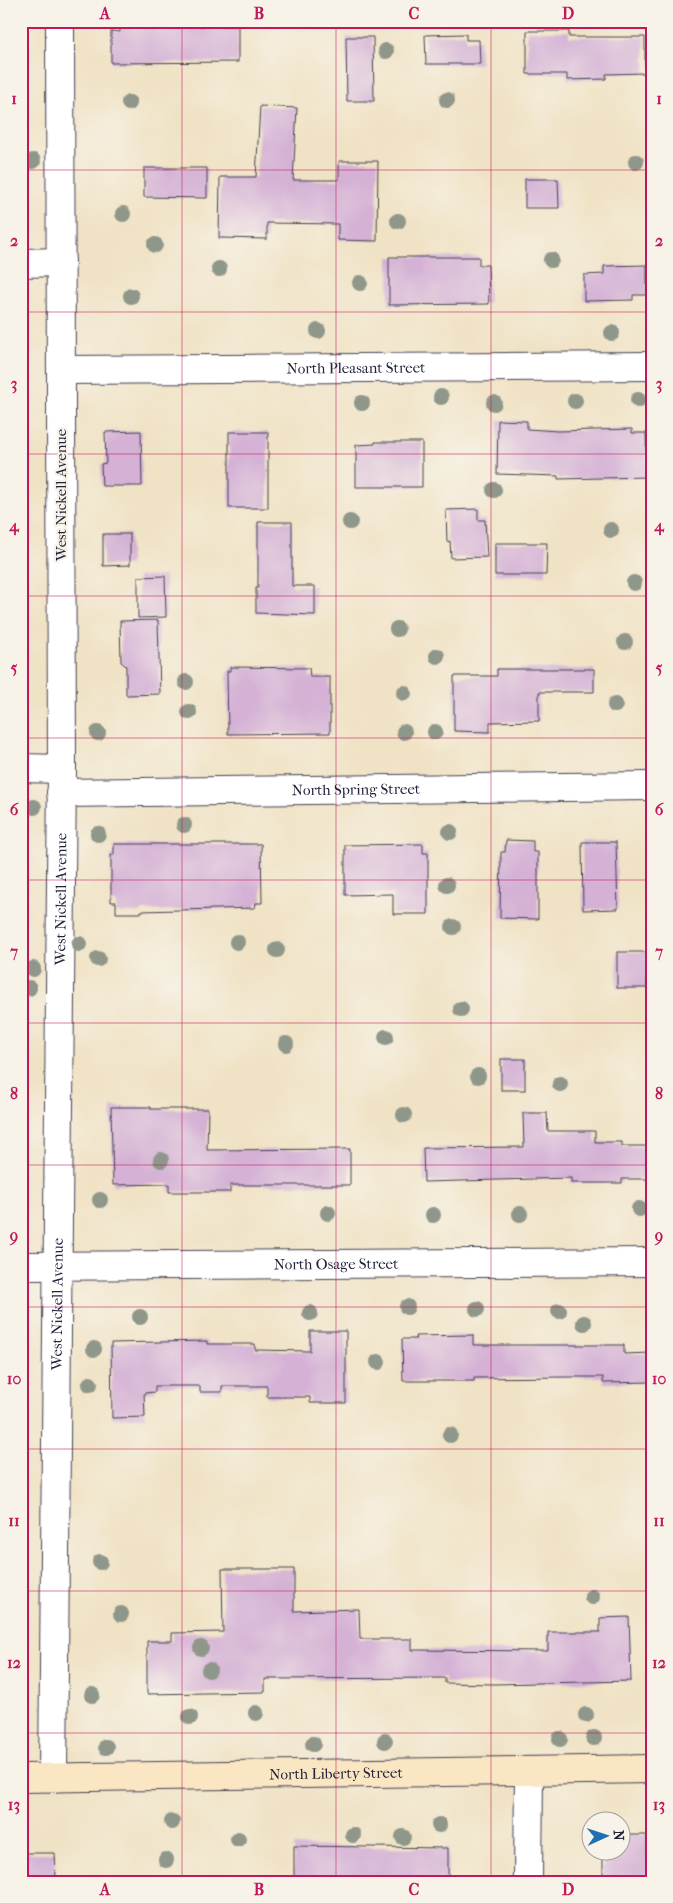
<svg xmlns="http://www.w3.org/2000/svg" width="673" height="1903" viewBox="0 0 673 1903" font-family="'IM FELL French Canon',serif">
<style>
.building{fill:#d4b1d5}
.lines{fill:none;stroke-linecap:round;stroke-linejoin:round}
.minor-casing{stroke:#413f50;stroke-width:30}
.secondary-casing{stroke:#413f50;stroke-width:30}
.minor{stroke:#fff;stroke-width:28}
.secondary{stroke:#fbe6c4;stroke-width:28}
.tree{fill:#8f978a}
.grid{fill:none;stroke:#c2185b;stroke-width:1;stroke-opacity:0.55}
.labels{text-anchor:middle;dominant-baseline:central;stroke-width:4.5;stroke-linejoin:round;paint-order:stroke}
.street-label{font-size:15px;fill:#22223b;stroke:#f7f3e8}
.neatline{fill:none;stroke:#c2185b;stroke-width:2}
.grid-label{font-size:16px;text-anchor:middle;font-weight:bold;fill:#c2185b}
</style>
<rect width="100%" height="100%" fill="#f7f3e8"/>
<filter id="ink" filterUnits="userSpaceOnUse"><feTurbulence type="fractalNoise" baseFrequency=".02" numOctaves="2"/><feDisplacementMap in="SourceGraphic" scale="10" xChannelSelector="R" yChannelSelector="G"/><feConvolveMatrix kernelMatrix="1 2 1 2 8 2 1 2 1" color-interpolation-filters="sRGB"/></filter>
<filter id="wash" filterUnits="userSpaceOnUse"><feTurbulence type="fractalNoise" baseFrequency=".0096" numOctaves="4" result="noise"/><feDisplacementMap in="SourceGraphic" scale="20" xChannelSelector="R" yChannelSelector="G"/><feGaussianBlur stdDeviation="1.12" result="paint"/><feColorMatrix in="noise" values="0 0 0 0 0 0 0 0 0 0 0 0 0 0 0 0 0 1.4 0 .05"/><feComposite in="paint" operator="in"/></filter>
<g filter="url(#wash)">
<rect width="100%" height="100%" fill="#f0e2c5"/>
<g id="blocks">
<g class="building">
<path d="M 163,26 L 238,26 L 238,62 L 111,63 L 111,31 L 120,32 L 120,27 Z"/>
<path d="M 527,31 L 569,31 L 569,37 L 645,37 L 645,73 L 606,74 L 606,79 L 567,80 L 567,74 L 527,74 Z"/>
<path d="M 466,34 L 466,40 L 479,40 L 480,64 L 426,64 L 425,35 Z"/>
<path d="M 346,37 L 373,37 L 374,101 L 347,101 Z"/>
<path d="M 260,106 L 297,108 L 293,180 L 339,180 L 339,161 L 378,161 L 377,241 L 338,240 L 338,224 L 267,223 L 267,239 L 219,238 L 220,177 L 256,177 Z"/>
<path d="M 144,168 L 207,168 L 207,198 L 144,197 Z"/>
<path d="M 525,179 L 558,179 L 559,208 L 525,208 Z"/>
<path d="M 389,257 L 479,257 L 479,265 L 488,265 L 489,304 L 389,305 Z"/>
<path d="M 647,265 L 647,295 L 633,295 L 633,300 L 584,301 L 584,275 L 604,274 L 604,266 Z"/>
<path d="M 498,420 L 527,421 L 527,429 L 558,431 L 632,429 L 632,433 L 646,433 L 647,477 L 558,479 L 558,476 L 497,474 Z"/>
<path d="M 141,431 L 142,486 L 102,486 L 101,464 L 106,463 L 105,432 Z"/>
<rect x="229" y="432" width="39" height="76"/>
<path d="M 375,442 L 422,442 L 422,487 L 356,487 L 356,445 L 375,444 Z"/>
<path d="M 478,509 L 478,520 L 485,520 L 487,557 L 451,558 L 450,541 L 447,542 L 446,510 Z"/>
<path d="M 258,522 L 292,522 L 292,586 L 315,586 L 315,615 L 256,613 L 256,588 L 258,588 Z"/>
<path d="M 103,534 L 130,534 L 130,565 L 103,566 Z"/>
<path d="M 495,543 L 547,543 L 546,575 L 495,575 Z"/>
<path d="M 165,576 L 166,617 L 138,618 L 138,577 Z"/>
<path d="M 158,620 L 160,694 L 126,695 L 126,666 L 121,662 L 120,621 Z"/>
<path d="M 230,667 L 309,668 L 310,677 L 330,677 L 330,733 L 228,734 L 227,671 L 230,671 Z"/>
<path d="M 497,669 L 594,669 L 594,692 L 539,692 L 539,721 L 490,722 L 490,732 L 454,731 L 454,676 L 497,676 Z"/>
<path d="M 506,840 L 533,841 L 533,852 L 538,852 L 538,919 L 500,918 L 501,852 L 505,852 Z"/>
<path d="M 582,842 L 616,842 L 618,909 L 583,910 Z"/>
<path d="M 114,844 L 261,844 L 262,903 L 256,903 L 255,908 L 141,911 L 141,913 L 116,913 L 116,902 L 111,902 L 111,855 L 114,855 Z"/>
<path d="M 423,844 L 423,853 L 428,853 L 428,914 L 393,914 L 393,894 L 345,895 L 345,845 Z"/>
<rect x="617" y="952" width="30" height="36"/>
<rect x="501" y="1059" width="24" height="31"/>
<path d="M 111,1107 L 151,1107 L 151,1109 L 208,1109 L 207,1150 L 350,1149 L 350,1185 L 230,1185 L 230,1192 L 169,1192 L 169,1184 L 113,1185 Z"/>
<path d="M 523,1113 L 547,1113 L 548,1131 L 595,1131 L 595,1142 L 622,1142 L 622,1146 L 652,1146 L 652,1179 L 622,1179 L 622,1183 L 571,1183 L 571,1178 L 424,1182 L 423,1148 L 524,1147 Z"/>
<path d="M 310,1331 L 346,1331 L 346,1403 L 310,1403 L 310,1397 L 267,1397 L 267,1386 L 222,1386 L 222,1392 L 200,1392 L 200,1386 L 155,1386 L 155,1392 L 144,1393 L 145,1417 L 112,1418 L 111,1343 L 207,1341 L 207,1344 L 255,1344 L 255,1350 L 310,1351 Z"/>
<path d="M 473,1335 L 473,1345 L 624,1345 L 624,1354 L 652,1353 L 652,1382 L 603,1383 L 603,1377 L 564,1377 L 474,1378 L 474,1381 L 403,1381 L 402,1339 L 416,1339 L 415,1336 Z"/>
<path d="M 222,1569 L 294,1569 L 294,1611 L 359,1609 L 360,1639 L 412,1639 L 412,1650 L 548,1651 L 548,1632 L 600,1632 L 600,1618 L 629,1617 L 631,1681 L 494,1684 L 445,1683 L 445,1678 L 265,1679 L 265,1692 L 147,1694 L 147,1641 L 172,1641 L 172,1633 L 223,1632 Z"/>
<path d="M 620,1835 L 647,1835 L 648,1882 L 603,1882 L 603,1850 L 620,1850 Z"/>
<path d="M 294,1846 L 448,1848 L 448,1882 L 294,1882 Z"/>
<path d="M 21,1853 L 55,1853 L 56,1882 L 21,1882 Z"/>
</g>
</g>
</g>
<g filter="url(#ink)">
<use href="#blocks" fill-opacity="0" stroke="#413f50" stroke-width="1"/>
<g class="lines">
<defs>
<g id="minor">
<path d="M 21,263 L 61,262"/>
<path id="s1" d="M 61,370 L 652,366"/>
<path d="M 21,768 L 62,769"/>
<path id="s2" d="M 61,793 L 652,786"/>
<path id="s3" d="M 21,1266 L 652,1262"/>
<path id="s4" d="M 53,1778 L 62,769 L 60,21"/>
<path d="M 528,1882 L 529,1772"/>
</g>
<g id="secondary">
<path id="s5" d="M 21,1778 L 652,1769"/>
</g>
</defs>
<use href="#minor" class="minor-casing"/>
<use href="#secondary" class="secondary-casing"/>
<use href="#minor" class="minor"/>
<use href="#secondary" class="secondary"/>
</g>
<g class="tree">
<circle cx="386" cy="51" r="8"/>
<circle cx="447" cy="100" r="8"/>
<circle cx="129" cy="103" r="8"/>
<circle cx="33" cy="161" r="8"/>
<circle cx="636" cy="162" r="8"/>
<circle cx="123" cy="214" r="8"/>
<circle cx="398" cy="221" r="8"/>
<circle cx="155" cy="245" r="8"/>
<circle cx="551" cy="260" r="8"/>
<circle cx="219" cy="269" r="8"/>
<circle cx="360" cy="283" r="8"/>
<circle cx="131" cy="296" r="8"/>
<circle cx="318" cy="331" r="8"/>
<circle cx="612" cy="333" r="8"/>
<circle cx="441" cy="397" r="8"/>
<circle cx="638" cy="400" r="8"/>
<circle cx="575" cy="401" r="8"/>
<circle cx="362" cy="403" r="8"/>
<circle cx="494" cy="403" r="8"/>
<circle cx="494" cy="490" r="8"/>
<circle cx="350" cy="522" r="8"/>
<circle cx="611" cy="530" r="8"/>
<circle cx="634" cy="583" r="8"/>
<circle cx="397" cy="629" r="8"/>
<circle cx="625" cy="642" r="8"/>
<circle cx="437" cy="656" r="8"/>
<circle cx="186" cy="682" r="8"/>
<circle cx="404" cy="693" r="8"/>
<circle cx="615" cy="705" r="8"/>
<circle cx="189" cy="712" r="8"/>
<circle cx="404" cy="732" r="8"/>
<circle cx="435" cy="732" r="8"/>
<circle cx="98" cy="733" r="8"/>
<circle cx="34" cy="807" r="8"/>
<circle cx="184" cy="825" r="8"/>
<circle cx="450" cy="832" r="8"/>
<circle cx="98" cy="834" r="8"/>
<circle cx="447" cy="885" r="8"/>
<circle cx="453" cy="927" r="8"/>
<circle cx="237" cy="942" r="8"/>
<circle cx="79" cy="944" r="8"/>
<circle cx="277" cy="950" r="8"/>
<circle cx="98" cy="959" r="8"/>
<circle cx="33" cy="969" r="8"/>
<circle cx="29" cy="988" r="8"/>
<circle cx="461" cy="1009" r="8"/>
<circle cx="386" cy="1037" r="8"/>
<circle cx="286" cy="1044" r="8"/>
<circle cx="478" cy="1076" r="8"/>
<circle cx="560" cy="1084" r="8"/>
<circle cx="404" cy="1115" r="8"/>
<circle cx="161" cy="1160" r="8"/>
<circle cx="100" cy="1200" r="8"/>
<circle cx="639" cy="1209" r="8"/>
<circle cx="328" cy="1213" r="8"/>
<circle cx="520" cy="1214" r="8"/>
<circle cx="433" cy="1215" r="8"/>
<circle cx="407" cy="1307" r="8"/>
<circle cx="477" cy="1309" r="8"/>
<circle cx="559" cy="1311" r="8"/>
<circle cx="310" cy="1313" r="8"/>
<circle cx="140" cy="1317" r="8"/>
<circle cx="584" cy="1323" r="8"/>
<circle cx="94" cy="1349" r="8"/>
<circle cx="378" cy="1362" r="8"/>
<circle cx="90" cy="1384" r="8"/>
<circle cx="450" cy="1435" r="8"/>
<circle cx="100" cy="1562" r="8"/>
<circle cx="592" cy="1597" r="8"/>
<circle cx="121" cy="1614" r="8"/>
<circle cx="201" cy="1648" r="8"/>
<circle cx="209" cy="1670" r="8"/>
<circle cx="92" cy="1695" r="8"/>
<circle cx="256" cy="1713" r="8"/>
<circle cx="586" cy="1715" r="8"/>
<circle cx="190" cy="1717" r="8"/>
<circle cx="594" cy="1738" r="8"/>
<circle cx="560" cy="1739" r="8"/>
<circle cx="385" cy="1741" r="8"/>
<circle cx="313" cy="1744" r="8"/>
<circle cx="106" cy="1747" r="8"/>
<circle cx="172" cy="1822" r="8"/>
<circle cx="439" cy="1825" r="8"/>
<circle cx="353" cy="1835" r="8"/>
<circle cx="403" cy="1837" r="8"/>
<circle cx="238" cy="1839" r="8"/>
<circle cx="166" cy="1860" r="8"/>
</g>
</g>
<path class="grid" d="M 182,21 L 182,1882M 336,21 L 336,1882M 491,21 L 491,1882M 21,170 L 652,170M 21,312 L 652,312M 21,454 L 652,454M 21,596 L 652,596M 21,738 L 652,738M 21,880 L 652,880M 21,1023 L 652,1023M 21,1165 L 652,1165M 21,1307 L 652,1307M 21,1449 L 652,1449M 21,1591 L 652,1591M 21,1733 L 652,1733"/>
<g class="labels">
<g class="street-label">
<text stroke="none"><textPath href="#s1" startOffset="295">North Pleasant Street</textPath></text>
<text transform="translate(61 495) rotate(-90)">West Nickell Avenue</text>
<text stroke="none"><textPath href="#s2" startOffset="295">North Spring Street</textPath></text>
<text stroke="none"><textPath href="#s4" startOffset="879">West Nickell Avenue</textPath></text>
<text stroke="none"><textPath href="#s3" startOffset="315">North Osage Street</textPath></text>
<text stroke="none"><textPath href="#s4" startOffset="474">West Nickell Avenue</textPath></text>
<text stroke="none"><textPath href="#s5" startOffset="315">North Liberty Street</textPath></text>
</g>
</g>
<rect width="673" height="1903" fill="none" stroke="#f7f3e8" stroke-width="55"/>
<g transform="translate(606 1836) rotate(87)"><circle r="24" fill="#f7f3e8" stroke="#a29fa3"/>
<path d="M0-4L9 19L0 12L-9 19Z" fill="#1f6fb2"/>
<text y="-8" font-size="14" font-weight="bold" text-anchor="middle" fill="#22223b">N</text>
</g>
<rect x="28" y="28" width="618" height="1848" class="neatline"/>
<g class="grid-label">
<text x="105" y="19">A</text>
<text x="259" y="19">B</text>
<text x="414" y="19">C</text>
<text x="568" y="19">D</text>
<text x="14" y="104">1</text>
<text x="659" y="104">1</text>
<text x="14" y="246">2</text>
<text x="659" y="246">2</text>
<text x="14" y="389">3</text>
<text x="659" y="389">3</text>
<text x="14" y="531">4</text>
<text x="659" y="531">4</text>
<text x="14" y="673">5</text>
<text x="659" y="673">5</text>
<text x="14" y="815">6</text>
<text x="659" y="815">6</text>
<text x="14" y="957">7</text>
<text x="659" y="957">7</text>
<text x="14" y="1099">8</text>
<text x="659" y="1099">8</text>
<text x="14" y="1241">9</text>
<text x="659" y="1241">9</text>
<text x="14" y="1384">10</text>
<text x="659" y="1384">10</text>
<text x="14" y="1526">11</text>
<text x="659" y="1526">11</text>
<text x="14" y="1668">12</text>
<text x="659" y="1668">12</text>
<text x="14" y="1810">13</text>
<text x="659" y="1810">13</text>
<text x="105" y="1895">A</text>
<text x="259" y="1895">B</text>
<text x="414" y="1895">C</text>
<text x="568" y="1895">D</text>
</g>
</svg>
